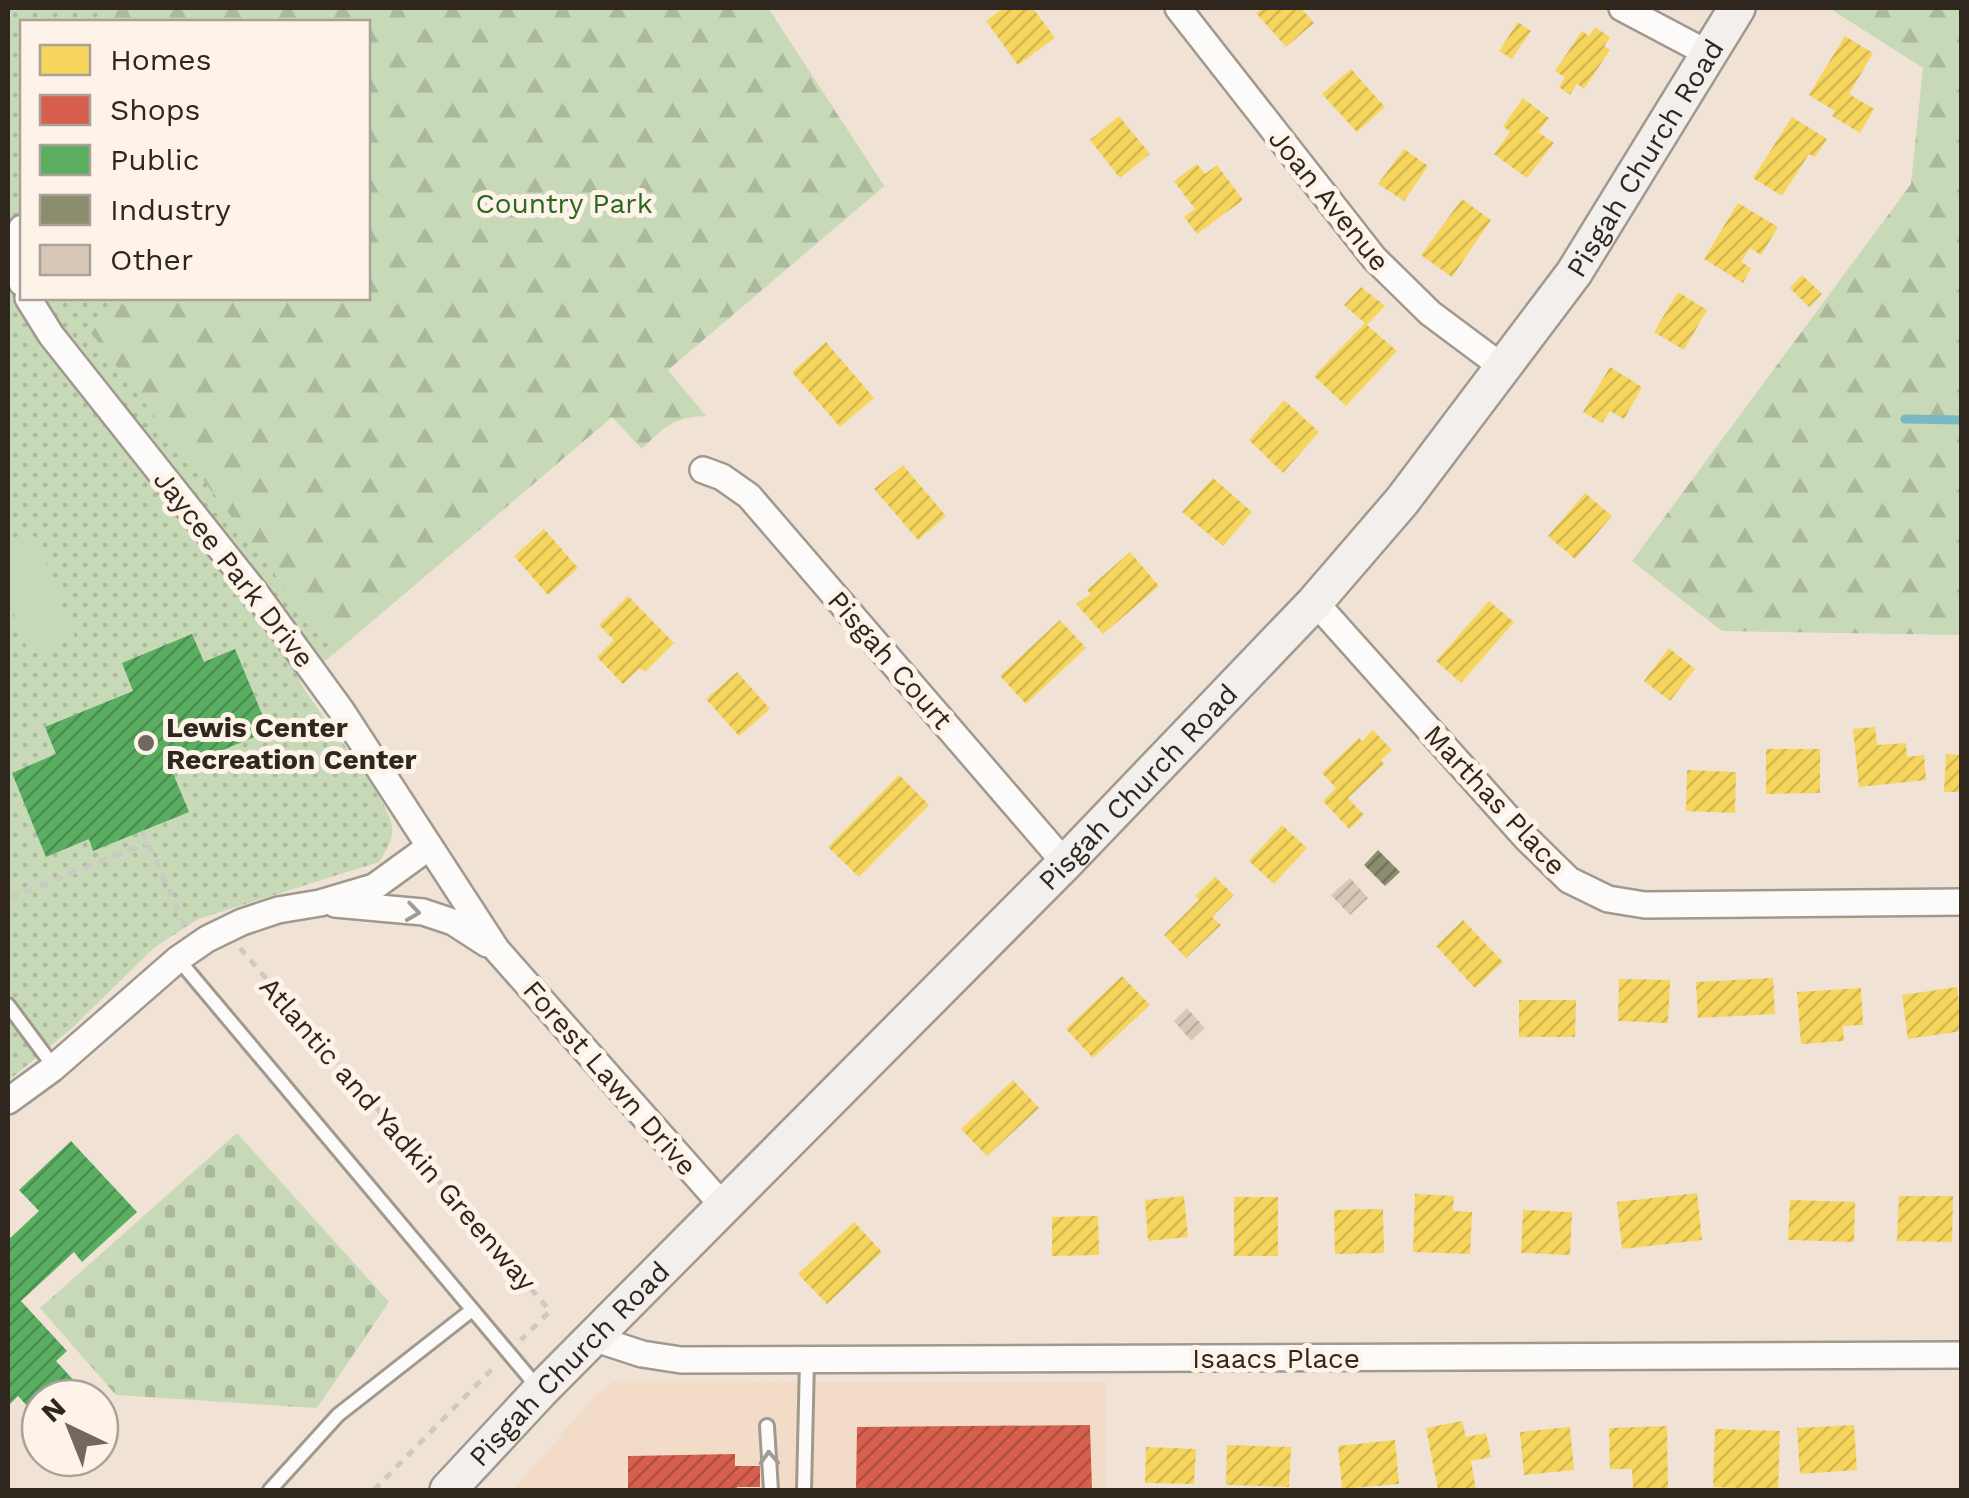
<svg xmlns="http://www.w3.org/2000/svg" width="1969" height="1498" viewBox="0 0 1969 1498" font-family="'Work Sans',sans-serif">
<style>
.built{fill:#f3dcc7}
.grass{fill:url(#grass-dots);fill-rule:evenodd}
.forest{fill:url(#forest-firs)}
.cemetery{fill:url(#cemetery-stones)}
.pitch{fill:#c7d9b6}
.homes{fill:url(#homes-hatch)}
.shops{fill:url(#shops-hatch)}
.public{fill:url(#public-hatch)}
.industry{fill:url(#industry-hatch)}
.lines{fill:none;stroke-linecap:round;stroke-linejoin:round}
.stream{stroke:#7ab9c3;stroke-width:9}
.building{fill:url(#building-hatch)}
.lane-casing{stroke:#a1988e;stroke-width:18}
.street-casing{stroke:#a1988e;stroke-width:30}
.secondary-casing{stroke:#a1988e;stroke-width:40}
.path{stroke:#cdc9c5;stroke-width:5;stroke-dasharray:8 8;stroke-linecap:butt}
.lane{stroke:#fdfbf9;stroke-width:12}
.street{stroke:#fdfbf9;stroke-width:25}
.secondary{stroke:#f3efec;stroke-width:35}
.oneway{stroke:#a09b96}
.poi-dot{fill:#73685e;stroke:#fdf3e9;stroke-width:4}
.labels{text-anchor:middle;dominant-baseline:central;stroke-width:10;stroke-linejoin:round;paint-order:stroke}
.street-label{font-size:28px;fill:#2f261e;stroke:#fdf3e9}
.park-label{font-size:28px;fill:#2c671d;stroke:#fdf3e9}
.poi-label{font-size:28px;font-weight:bold;fill:#2f261e;stroke:#fdf3e9;text-anchor:start}
</style>
<defs>
<pattern id="grass-dots" width="8" height="8" patternUnits="userSpaceOnUse" patternTransform="scale(2.5)"><rect width="8" height="8" fill="#c7d9b6"/><path d="M2 2h.1M6 6h.1" fill="none" stroke="#abba9c" stroke-width="1.8" stroke-linecap="round"/></pattern>
<pattern id="forest-firs" width="22" height="20" patternUnits="userSpaceOnUse" patternTransform="scale(2.5)"><rect width="22" height="20" fill="#c7d9b6"/><path d="M5 1l3.5 6h-7zM16 11l3.5 6h-7z" fill="#abba9c"/></pattern>
<pattern id="cemetery-stones" width="16" height="16" patternUnits="userSpaceOnUse" patternTransform="scale(2.5)"><rect width="16" height="16" fill="#c7d9b6"/><path d="M2 7V4a2 2 0 0 1 4 0v3zM10 15v-3a2 2 0 0 1 4 0v3z" fill="#abba9c"/></pattern>
<pattern id="homes-hatch" width="6" height="6" patternUnits="userSpaceOnUse" patternTransform="scale(2.5)"><rect width="6" height="6" fill="#f6d55c"/><path d="M-1 1l2-2M0 6l6-6M5 7l2-2" fill="none" stroke="#d3b750"/></pattern>
<pattern id="shops-hatch" width="6" height="6" patternUnits="userSpaceOnUse" patternTransform="scale(2.5)"><rect width="6" height="6" fill="#d6604d"/><path d="M-1 1l2-2M0 6l6-6M5 7l2-2" fill="none" stroke="#ae4f3f"/></pattern>
<pattern id="public-hatch" width="6" height="6" patternUnits="userSpaceOnUse" patternTransform="scale(2.5)"><rect width="6" height="6" fill="#5aae61"/><path d="M-1 1l2-2M0 6l6-6M5 7l2-2" fill="none" stroke="#4b8d4f"/></pattern>
<pattern id="industry-hatch" width="6" height="6" patternUnits="userSpaceOnUse" patternTransform="scale(2.5)"><rect width="6" height="6" fill="#8c8c6e"/><path d="M-1 1l2-2M0 6l6-6M5 7l2-2" fill="none" stroke="#73725a"/></pattern>
<pattern id="building-hatch" width="6" height="6" patternUnits="userSpaceOnUse" patternTransform="scale(2.5)"><rect width="6" height="6" fill="#d8c8b8"/><path d="M-1 1l2-2M0 6l6-6M5 7l2-2" fill="none" stroke="#baac9e"/></pattern>
</defs>
<rect width="100%" height="100%" fill="#f0e3d6"/>
<path class="built" d="M 615,1381 L 1107,1382 L 1105,1490 L 513,1490 L 596,1395 Z"/>
<path class="grass" d="M 8,8 L 768,8 L 884,186 L 300,682 C 321,718 385,791 392,826 C 394,840 386,851 379,862 L 198,919 L 155,947 L 71,1029 L 8,1081 ZM 22,22 L 368,22 L 368,298 L 22,298 Z"/>
<g class="forest">
<path d="M 110,8 L 768,8 L 884,186 L 668,370 L 706,416 C 674,417 664,427 642,449 L 612,417 L 335,653 L 89,330 L 126,298 L 368,298 L 368,22 L 107,22 Z"/>
<path d="M 1829,8 L 1961,8 L 1961,635 L 1722,631 L 1632,561 L 1911,184 L 1923,68 Z"/>
</g>
<path class="cemetery" d="M 237,1133 L 389,1302 L 317,1408 L 116,1395 L 40,1308 Z"/>
<path class="pitch" d="M 35,536 L 75,637 L 30,655 L 8,600 L 8,547 Z"/>
<g class="homes">
<path d="M 1003,8 L 1033,8 L 1055,38 L 1018,65 L 986,21 Z"/>
<path d="M 1263,8 L 1301,8 L 1314,23 L 1286,47 L 1256,13 Z"/>
<path d="M 1518,22 L 1531,31 L 1512,59 L 1499,51 Z"/>
<path d="M 1595,27 L 1610,37 L 1604,46 L 1610,50 L 1584,89 L 1577,84 L 1570,95 L 1559,87 L 1565,77 L 1555,71 L 1582,31 L 1589,36 Z"/>
<path d="M 1845,36 L 1873,53 L 1849,94 L 1874,109 L 1860,133 L 1832,116 L 1835,111 L 1809,95 Z"/>
<path d="M 1351,69 L 1385,107 L 1357,132 L 1322,94 Z"/>
<path d="M 1523,98 L 1549,118 L 1538,132 L 1554,143 L 1527,178 L 1494,154 L 1510,132 L 1503,126 Z"/>
<path d="M 1119,116 L 1150,154 L 1120,178 L 1090,140 Z"/>
<path d="M 1792,117 L 1827,139 L 1815,157 L 1809,154 L 1782,196 L 1753,178 Z"/>
<path d="M 1404,149 L 1428,166 L 1404,201 L 1378,184 Z"/>
<path d="M 1197,164 L 1205,174 L 1217,165 L 1243,200 L 1197,234 L 1184,217 L 1195,209 L 1174,181 Z"/>
<path d="M 1462,199 L 1491,220 L 1452,277 L 1421,255 Z"/>
<path d="M 1738,203 L 1778,227 L 1761,255 L 1750,248 L 1741,262 L 1751,268 L 1743,283 L 1704,259 Z"/>
<path d="M 1802,275 L 1822,294 L 1809,307 L 1790,288 Z"/>
<path d="M 1361,287 L 1385,306 L 1367,325 L 1397,351 L 1346,406 L 1314,376 L 1365,323 L 1344,305 Z"/>
<path d="M 1678,292 L 1707,310 L 1684,350 L 1654,332 Z"/>
<path d="M 826,342 L 874,398 L 840,427 L 792,372 Z"/>
<path d="M 1610,367 L 1642,387 L 1624,419 L 1610,411 L 1602,423 L 1583,412 Z"/>
<path d="M 1284,400 L 1319,432 L 1283,473 L 1249,440 Z"/>
<path d="M 903,465 L 946,516 L 918,540 L 874,489 Z"/>
<path d="M 1213,478 L 1252,512 L 1223,546 L 1182,512 Z"/>
<path d="M 1585,493 L 1612,516 L 1575,559 L 1548,536 Z"/>
<path d="M 544,529 L 578,568 L 548,595 L 514,556 Z"/>
<path d="M 1130,552 L 1159,586 L 1103,634 L 1076,604 L 1091,594 L 1087,590 Z"/>
<path d="M 628,596 L 674,643 L 645,672 L 640,668 L 623,684 L 597,657 L 614,640 L 599,625 Z"/>
<path d="M 1489,601 L 1514,622 L 1461,683 L 1436,661 Z"/>
<path d="M 1060,620 L 1086,648 L 1026,704 L 1000,676 Z"/>
<path d="M 1669,648 L 1695,669 L 1670,701 L 1644,681 Z"/>
<path d="M 737,672 L 770,709 L 739,736 L 706,699 Z"/>
<path d="M 1875,727 L 1877,745 L 1906,743 L 1907,757 L 1924,755 L 1926,780 L 1859,787 L 1853,729 Z"/>
<path d="M 1373,730 L 1392,750 L 1381,760 L 1384,764 L 1348,798 L 1364,815 L 1349,829 L 1323,801 L 1336,788 L 1322,773 L 1359,738 L 1362,741 Z"/>
<path d="M 1766,749 L 1820,749 L 1820,793 L 1766,794 Z"/>
<path d="M 1946,754 L 1962,755 L 1962,792 L 1944,792 Z"/>
<path d="M 1687,770 L 1736,772 L 1735,813 L 1686,811 Z"/>
<path d="M 899,775 L 929,805 L 859,877 L 828,847 Z"/>
<path d="M 1282,825 L 1307,848 L 1274,884 L 1249,861 Z"/>
<path d="M 1215,877 L 1234,895 L 1212,917 L 1221,925 L 1186,958 L 1164,935 L 1199,900 L 1195,896 Z"/>
<path d="M 1463,920 L 1503,962 L 1475,988 L 1436,946 Z"/>
<path d="M 1122,976 L 1150,1005 L 1093,1058 L 1066,1029 Z"/>
<path d="M 1773,978 L 1775,1014 L 1698,1018 L 1696,982 Z"/>
<path d="M 1619,979 L 1670,980 L 1668,1023 L 1618,1021 Z"/>
<path d="M 1957,987 L 1962,1031 L 1908,1039 L 1902,995 Z"/>
<path d="M 1861,988 L 1863,1025 L 1843,1026 L 1844,1041 L 1801,1044 L 1797,992 Z"/>
<path d="M 1519,1000 L 1576,1000 L 1575,1037 L 1519,1037 Z"/>
<path d="M 1013,1080 L 1039,1108 L 987,1156 L 961,1129 Z"/>
<path d="M 1697,1193 L 1702,1240 L 1622,1249 L 1617,1202 Z"/>
<path d="M 1415,1194 L 1454,1196 L 1453,1211 L 1472,1212 L 1470,1254 L 1413,1252 Z"/>
<path d="M 1184,1196 L 1188,1237 L 1148,1241 L 1145,1200 Z"/>
<path d="M 1899,1196 L 1953,1196 L 1952,1242 L 1897,1241 Z"/>
<rect x="1234" y="1197" width="44" height="59"/>
<path d="M 1790,1200 L 1855,1202 L 1854,1242 L 1788,1240 Z"/>
<path d="M 1383,1209 L 1384,1253 L 1335,1254 L 1334,1210 Z"/>
<path d="M 1523,1210 L 1572,1212 L 1570,1255 L 1521,1253 Z"/>
<path d="M 1098,1216 L 1099,1255 L 1052,1256 L 1052,1217 Z"/>
<path d="M 854,1222 L 882,1252 L 827,1304 L 798,1274 Z"/>
<path d="M 1462,1421 L 1466,1437 L 1486,1433 L 1491,1457 L 1471,1461 L 1476,1490 L 1438,1490 L 1426,1428 Z"/>
<path d="M 1854,1425 L 1857,1470 L 1800,1474 L 1797,1428 Z"/>
<path d="M 1667,1426 L 1668,1488 L 1633,1488 L 1632,1469 L 1610,1469 L 1609,1428 Z"/>
<path d="M 1570,1427 L 1574,1470 L 1524,1475 L 1520,1432 Z"/>
<path d="M 1715,1429 L 1780,1431 L 1778,1490 L 1713,1487 Z"/>
<path d="M 1395,1440 L 1399,1484 L 1342,1489 L 1338,1446 Z"/>
<path d="M 1227,1445 L 1291,1447 L 1289,1487 L 1226,1485 Z"/>
<path d="M 1146,1447 L 1196,1449 L 1194,1484 L 1145,1483 Z"/>
</g>
<g class="shops">
<path d="M 1090,1425 L 1092,1490 L 856,1490 L 857,1427 Z"/>
<path d="M 735,1454 L 735,1466 L 760,1466 L 760,1487 L 737,1487 L 737,1490 L 628,1490 L 628,1456 Z"/>
</g>
<g class="public">
<path d="M 192,634 L 204,662 L 235,649 L 269,731 L 172,771 L 189,812 L 93,851 L 89,839 L 46,857 L 12,773 L 56,754 L 45,727 L 133,691 L 122,663 Z"/>
<path d="M 71,1141 L 137,1212 L 82,1262 L 74,1252 L 21,1301 L 67,1351 L 56,1361 L 90,1398 L 40,1398 L 40,1420 L 18,1396 L 8,1406 L 8,1240 L 39,1211 L 19,1190 Z"/>
</g>
<path class="industry" d="M 1378,850 L 1400,872 L 1385,886 L 1364,865 Z"/>
<g class="lines">
<path class="stream" d="M 1905,419 L 1962,420"/>
</g>
<g class="building">
<path d="M 1350,878 L 1368,898 L 1350,915 L 1331,895 Z"/>
<path d="M 1187,1008 L 1205,1028 L 1191,1041 L 1174,1021 Z"/>
</g>
<g class="lines">
<defs>
<g id="lane">
<path d="M 178,959 L 539,1389"/>
<path d="M 8,1005 L 54,1067"/>
<path d="M 767,1426 L 771,1490"/>
<path d="M 270,1490 L 338,1415 L 472,1310"/>
<path d="M 804,1490 L 807,1360"/>
</g>
<g id="street">
<path d="M 1178,8 L 1374,258 L 1430,313 L 1505,369"/>
<path d="M 1622,8 L 1709,54"/>
<path d="M 22,228 L 19,249 L 22,283"/>
<path d="M 28,298 L 51,335 L 255,592 L 341,710 L 497,950 L 724,1207"/>
<path d="M 703,470 L 722,477 L 749,496 L 1065,863"/>
<path d="M 1315,602 L 1526,838 L 1569,880 L 1608,899 L 1645,905 L 1962,902"/>
<path d="M 335,904 L 423,912 L 453,922 L 487,944"/>
<path d="M 8,1101 L 52,1069 L 178,959 L 207,939 L 242,922 L 278,910 L 320,903 L 374,887 L 429,847"/>
<path d="M 593,1338 L 642,1354 L 681,1360 L 1962,1355"/>
</g>
<g id="secondary">
<path id="s1" d="M 448,1490 L 540,1391 L 1065,863 L 1315,602 L 1402,501 L 1574,273 L 1737,8"/>
</g>
</defs>
<use href="#lane" class="lane-casing"/>
<use href="#street" class="street-casing"/>
<use href="#secondary" class="secondary-casing"/>
<g class="path">
<path d="M 142,831 L 185,926"/>
<path d="M 10,898 L 147,843"/>
<path d="M 240,948 L 550,1311 L 521,1340"/>
<path d="M 374,1490 L 495,1366"/>
</g>
<use href="#lane" class="lane"/>
<use href="#street" class="street"/>
<use href="#secondary" class="secondary"/>
</g>
<defs><path id="oneway-chevron" d="M-2-3.5L2.5 0L-2 3.5" fill="none" stroke-width="1.6" stroke-linecap="round" stroke-linejoin="round" transform="scale(2.5)"/></defs>
<g class="oneway">
<use href="#oneway-chevron" transform="translate(413 912) rotate(8)"/>
<use href="#oneway-chevron" transform="translate(769 1458) rotate(-93)"/>
</g>
<circle class="poi-dot" cx="146" cy="743" r="10"/>
<g class="labels">
<g class="street-label">
<text stroke="none"><textPath href="#s1" startOffset="1795">Pisgah Church Road</textPath></text>
<text transform="translate(1329 200) rotate(51)">Joan Avenue</text>
<text transform="translate(234 569) rotate(52)">Jaycee Park Drive</text>
<text transform="translate(890 660) rotate(49)">Pisgah Court</text>
<text stroke="none"><textPath href="#s1" startOffset="985">Pisgah Church Road</textPath></text>
<text transform="translate(1495 800) rotate(47)">Marthas Place</text>
<text transform="translate(610 1078) rotate(49)">Forest Lawn Drive</text>
<text transform="translate(398 1134) rotate(49)">Atlantic and Yadkin Greenway</text>
<text x="1276" y="1358">Isaacs Place</text>
<text stroke="none"><textPath href="#s1" startOffset="175">Pisgah Church Road</textPath></text>
</g>
<g class="park-label">
<text x="564" y="203">Country Park</text>
</g>
<g class="poi-label">
<text x="166" y="727">Lewis Center<tspan x="166" dy="32">Recreation Center</tspan></text>
</g>
</g>
<rect width="1969" height="1498" fill="none" stroke="#2f261e" stroke-width="20"/>
<rect x="20" y="20" width="350" height="280" fill="#fdf3e9" stroke="#aba198" stroke-width="2.5"/>
<rect x="40" y="45" width="50" height="30" fill="#f6d55c" stroke="#aba198" stroke-width="2.5"/>
<text x="110" y="70" font-size="30" fill="#2f261e">Homes</text>
<rect x="40" y="95" width="50" height="30" fill="#d6604d" stroke="#aba198" stroke-width="2.5"/>
<text x="110" y="120" font-size="30" fill="#2f261e">Shops</text>
<rect x="40" y="145" width="50" height="30" fill="#5aae61" stroke="#aba198" stroke-width="2.5"/>
<text x="110" y="170" font-size="30" fill="#2f261e">Public</text>
<rect x="40" y="195" width="50" height="30" fill="#8c8c6e" stroke="#aba198" stroke-width="2.5"/>
<text x="110" y="220" font-size="30" fill="#2f261e">Industry</text>
<rect x="40" y="245" width="50" height="30" fill="#d8c8b8" stroke="#aba198" stroke-width="2.5"/>
<text x="110" y="270" font-size="30" fill="#2f261e">Other</text>
<g transform="translate(70 1428) rotate(317)"><circle r="48" fill="#fdf3e9" stroke="#aba198" stroke-width="2.5"/>
<path d="M0-8L18 38L0 25L-18 38Z" fill="#73685e"/>
<text y="-15" font-size="28" font-weight="bold" text-anchor="middle" fill="#2f261e">N</text>
</g>
</svg>
